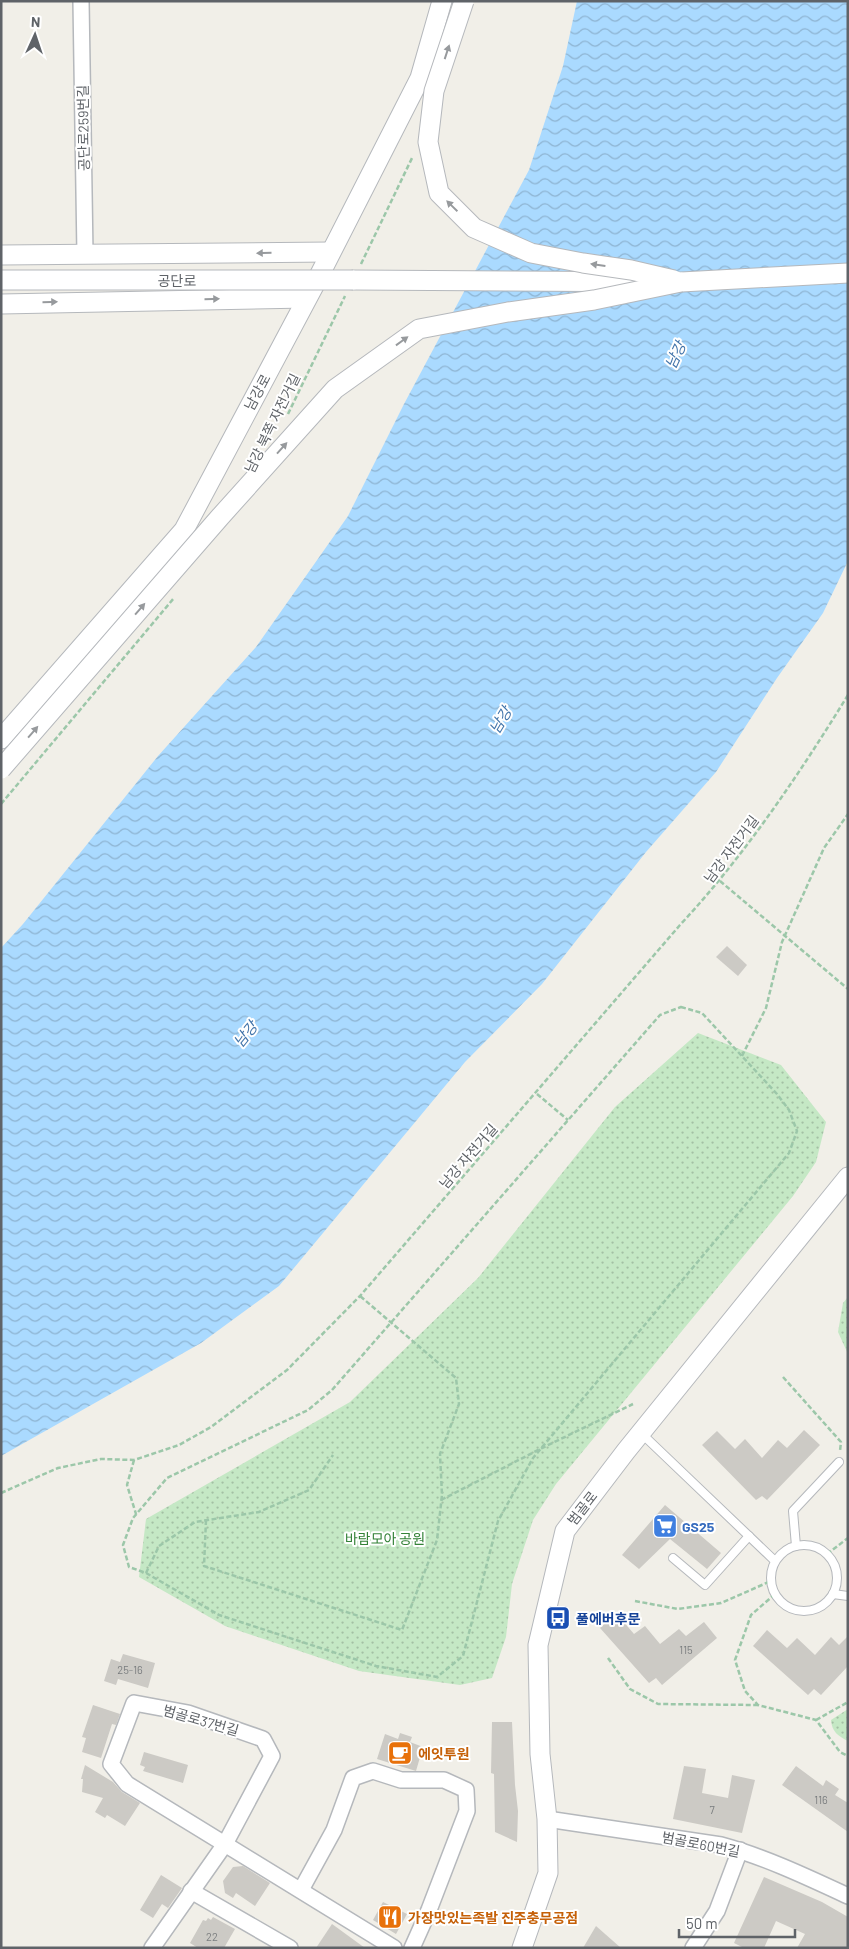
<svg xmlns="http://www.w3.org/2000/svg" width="849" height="1949" viewBox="0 0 849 1949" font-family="Barlow,'Noto Sans KR',sans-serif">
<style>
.grass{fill:url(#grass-dots)}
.water{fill:url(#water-waves)}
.building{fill:#cccac5}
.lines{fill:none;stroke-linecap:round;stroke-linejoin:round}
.service-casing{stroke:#b5b8bc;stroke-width:10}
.minor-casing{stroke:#b5b8bc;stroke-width:18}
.tertiary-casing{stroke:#b5b8bc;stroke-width:21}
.path{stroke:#9cc7a9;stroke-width:2.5;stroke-dasharray:5 2.5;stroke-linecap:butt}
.service{stroke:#fff;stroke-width:8}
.minor{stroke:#fff;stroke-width:15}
.tertiary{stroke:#fff;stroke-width:19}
.tertiary-bridge-casing{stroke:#b5b8bc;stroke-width:21;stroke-linecap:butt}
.tertiary-bridge{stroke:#fff;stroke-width:19}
.oneway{fill:#979a9d}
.labels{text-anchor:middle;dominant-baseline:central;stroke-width:4;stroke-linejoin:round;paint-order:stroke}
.number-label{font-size:11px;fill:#7a7d7f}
.street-label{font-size:14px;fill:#5f6368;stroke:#fff}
.shop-label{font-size:14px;font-weight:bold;fill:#366cbe;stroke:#fff;text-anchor:start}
.park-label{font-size:14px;fill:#348238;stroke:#fff}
.transit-label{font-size:14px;font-weight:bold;fill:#164399;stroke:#fff;text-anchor:start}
.food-label{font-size:14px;font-weight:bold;fill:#c56008;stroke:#fff;text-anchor:start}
.water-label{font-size:15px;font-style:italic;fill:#4174aa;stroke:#fff}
</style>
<defs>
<pattern id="grass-dots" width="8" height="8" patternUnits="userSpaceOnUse" patternTransform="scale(1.25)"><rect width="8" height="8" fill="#c5e8c5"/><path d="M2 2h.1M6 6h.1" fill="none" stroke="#a3c0a4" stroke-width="1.8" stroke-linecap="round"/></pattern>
<pattern id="water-waves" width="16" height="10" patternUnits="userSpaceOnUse" patternTransform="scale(1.25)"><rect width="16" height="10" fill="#aadaff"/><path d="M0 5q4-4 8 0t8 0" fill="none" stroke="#8eb4d2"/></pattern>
</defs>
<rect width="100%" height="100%" fill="#f1efe8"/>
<g class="grass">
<path d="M 698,1033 L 781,1065 L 826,1122 L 816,1162 L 793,1196 L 556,1484 L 533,1520 L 512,1584 L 506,1637 L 492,1678 L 460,1685 L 359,1671 L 225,1626 L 139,1577 L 146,1519 L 350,1402 L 478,1278 L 615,1107 Z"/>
<path d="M 848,1297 L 848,1354 L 838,1332 L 843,1303 Z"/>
<path d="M 848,1709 L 848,1741 C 838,1736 832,1732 831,1720 Z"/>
</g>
<path class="water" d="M 577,1 L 848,1 L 848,561 L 823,613 L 777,678 L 716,772 L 646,852 L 542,984 L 465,1062 L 279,1286 L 201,1343 L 1,1456 L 1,948 L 23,924 L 158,756 L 256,647 L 348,516 L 404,404 L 529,170 L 563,66 Z"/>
<g class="building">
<path d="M 727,946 L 747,965 L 738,976 L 716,957 Z"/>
<path d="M 804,1430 L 820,1445 L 767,1500 L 762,1496 L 756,1500 L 702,1445 L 717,1431 L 735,1449 L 745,1439 L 762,1458 L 778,1440 L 787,1448 Z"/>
<path d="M 665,1505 L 721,1553 L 707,1569 L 670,1539 L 639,1569 L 622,1555 Z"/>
<path d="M 616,1613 L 634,1634 L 645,1626 L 660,1644 L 679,1629 L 686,1636 L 704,1622 L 717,1638 L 662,1685 L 656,1678 L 649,1683 L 600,1628 Z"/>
<path d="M 767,1630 L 787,1648 L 797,1638 L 815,1655 L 831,1637 L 839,1645 L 848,1636 L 848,1666 L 821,1695 L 814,1689 L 808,1695 L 753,1646 Z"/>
<path d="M 123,1654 L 155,1663 L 148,1688 L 118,1679 L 116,1685 L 104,1681 L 111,1659 L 120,1662 Z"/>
<path d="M 93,1705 L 120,1714 L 116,1725 L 112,1724 L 101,1758 L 82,1752 L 86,1738 L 82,1737 Z"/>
<path d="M 492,1722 L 512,1722 L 515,1785 L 518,1811 L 517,1842 L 495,1832 L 494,1774 L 491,1773 Z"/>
<path d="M 400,1733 L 412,1737 L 410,1742 L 423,1747 L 416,1771 L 377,1759 L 385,1734 L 398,1739 Z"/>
<path d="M 144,1752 L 188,1765 L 183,1783 L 143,1771 L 145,1767 L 140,1765 Z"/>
<path d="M 85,1765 L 113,1782 L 122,1792 L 140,1803 L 125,1826 L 107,1815 L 105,1818 L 95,1812 L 103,1798 L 82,1792 L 83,1779 L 81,1779 Z"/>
<path d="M 684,1766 L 706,1769 L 702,1793 L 728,1798 L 732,1775 L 755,1780 L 742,1833 L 673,1819 Z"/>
<path d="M 796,1766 L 823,1786 L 826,1780 L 839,1789 L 835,1795 L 848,1803 L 848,1832 L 782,1785 Z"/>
<path d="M 243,1866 L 270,1883 L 255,1906 L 236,1893 L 233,1898 L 225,1893 L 223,1881 L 233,1867 Z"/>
<path d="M 161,1875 L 182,1888 L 168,1908 L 162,1904 L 153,1918 L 140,1910 Z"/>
<path d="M 764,1877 L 822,1902 L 848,1917 L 848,1948 L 797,1948 L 805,1934 L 776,1921 L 764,1948 L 744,1948 L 734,1943 Z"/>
<path d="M 383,1902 L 407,1914 L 396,1934 L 373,1920 Z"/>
<path d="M 213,1917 L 235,1929 L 224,1948 L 198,1948 L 190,1943 L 203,1920 L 206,1921 L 208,1918 L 211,1920 Z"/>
<path d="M 332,1924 L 365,1948 L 316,1948 Z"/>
<path d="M 596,1926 L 621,1948 L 583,1948 Z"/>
</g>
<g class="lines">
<defs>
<g id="service">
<path d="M 641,1433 L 775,1561"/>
<circle cx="804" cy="1578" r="33"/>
<path d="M 796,1546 L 793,1511 L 839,1462"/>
<path d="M 673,1558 L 705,1585 L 749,1536"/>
<path d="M 833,1594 L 848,1596"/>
</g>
<g id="minor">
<path d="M 81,1 L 85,255"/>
<path d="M 547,1819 L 721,1845 C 765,1857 807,1877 848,1896"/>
<path d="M 301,1890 L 334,1830 L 353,1778 L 373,1771 L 401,1780 L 444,1780 L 466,1790 L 467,1811 L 429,1910 L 412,1948"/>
<path d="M 191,1891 L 290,1948"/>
<path d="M 152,1948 L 225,1844 L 272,1756 L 263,1739 L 188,1713 L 134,1703 L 111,1764 L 127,1784 L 394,1948"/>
<path d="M 693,1948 L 717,1911 L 740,1850"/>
</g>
<g id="tertiary">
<path d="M 1,255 L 330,252"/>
<path d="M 353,280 L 681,282 L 848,273"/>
<path d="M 1,304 L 306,298"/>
<path d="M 1,739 L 184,530 L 317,280 L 420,78 L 442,1"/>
<path d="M 522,1948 L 548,1873 L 547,1819 L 540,1754 L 538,1645 L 565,1531 L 626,1451 L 848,1177"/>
</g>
</defs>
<use href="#service" class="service-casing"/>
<use href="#minor" class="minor-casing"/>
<use href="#tertiary" class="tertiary-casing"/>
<g class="path">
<path d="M 361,264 L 413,156"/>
<path d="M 288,414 L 345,296"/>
<path d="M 1,804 L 174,598"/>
<path d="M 720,881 L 848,989"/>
<path d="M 681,1007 L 702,1013 L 777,1094 L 789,1110 L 797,1131 L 789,1153 L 533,1458 L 498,1521 L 463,1656 L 437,1677 L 376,1666 L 219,1615 L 146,1573 L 129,1567 L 123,1545 L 133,1518 L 167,1478 L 308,1410 L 332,1390 L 660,1015 Z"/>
<path d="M 742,1056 L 766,1008 L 782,942 L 824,848 L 848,814"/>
<path d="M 537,1094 L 568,1120"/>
<path d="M 783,1377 L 841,1442 L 840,1451"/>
<path d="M 134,1460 L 127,1485 L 136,1514"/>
<path d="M 1,1493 L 58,1468 L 101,1459 L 134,1460 L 179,1445 L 211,1427 L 287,1370 L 360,1296 L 680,925 C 745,855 798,776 848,695"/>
<path d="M 441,1500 L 542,1448 L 633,1404"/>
<path d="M 206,1520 L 204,1566 L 402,1630 L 437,1540 L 442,1495 L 440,1454 L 459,1404 L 456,1378 L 360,1296"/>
<path d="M 827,1554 L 848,1538"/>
<path d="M 146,1573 L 159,1546 L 195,1522 L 259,1512 L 309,1490 L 333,1455"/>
<path d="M 775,1594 L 751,1615 L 735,1660 L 745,1691 L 758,1705 L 816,1720 L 840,1752 L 848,1756"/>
<path d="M 635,1601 L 678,1609 L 721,1603 L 771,1581"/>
<path d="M 608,1658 L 630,1689 L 658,1704 L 758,1705"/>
<path d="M 816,1720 L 848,1702"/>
</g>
<use href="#service" class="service"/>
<use href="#minor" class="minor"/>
<use href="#tertiary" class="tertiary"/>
<defs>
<g id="tertiary-bridge">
<path d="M 464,1 L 434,91 L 428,142 L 439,193 L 474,228 L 531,253 L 583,263 L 631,270 L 674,280"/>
<path d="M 1,280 L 353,280"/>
<path d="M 1,769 L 220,517 L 335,389 L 419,329 L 508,312 L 594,300 L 681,282"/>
</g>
</defs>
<use href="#tertiary-bridge" class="tertiary-bridge-casing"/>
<use href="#tertiary-bridge" class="tertiary-bridge"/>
</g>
<defs><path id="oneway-solid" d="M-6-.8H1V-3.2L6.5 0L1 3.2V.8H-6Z" transform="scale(1.25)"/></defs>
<g class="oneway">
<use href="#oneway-solid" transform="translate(447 52) rotate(-72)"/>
<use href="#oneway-solid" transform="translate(452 206) rotate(-136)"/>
<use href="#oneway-solid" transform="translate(264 253) rotate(179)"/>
<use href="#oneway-solid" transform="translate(598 265) rotate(-172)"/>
<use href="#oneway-solid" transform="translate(212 299) rotate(-1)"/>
<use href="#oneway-solid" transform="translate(50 302) rotate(-1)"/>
<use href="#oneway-solid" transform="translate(402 341) rotate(-36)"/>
<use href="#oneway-solid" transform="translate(282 448) rotate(-48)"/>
<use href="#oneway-solid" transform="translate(140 609) rotate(-49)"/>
<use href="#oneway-solid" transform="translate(33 732) rotate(-49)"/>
</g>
<defs>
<symbol id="supermarket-square" viewBox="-11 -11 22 22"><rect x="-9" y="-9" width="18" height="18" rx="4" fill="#3f7fe0" stroke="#fff"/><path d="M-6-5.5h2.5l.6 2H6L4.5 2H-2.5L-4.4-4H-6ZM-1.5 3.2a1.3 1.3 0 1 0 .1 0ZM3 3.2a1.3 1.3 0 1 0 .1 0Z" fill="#fff"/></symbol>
<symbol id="bus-square" viewBox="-11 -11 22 22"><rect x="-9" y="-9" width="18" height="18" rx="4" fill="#1a4fb4" stroke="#fff"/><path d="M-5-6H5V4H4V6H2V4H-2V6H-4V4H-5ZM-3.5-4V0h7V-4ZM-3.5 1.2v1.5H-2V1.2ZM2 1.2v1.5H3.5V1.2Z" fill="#fff"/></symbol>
<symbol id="cafe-square" viewBox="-11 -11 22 22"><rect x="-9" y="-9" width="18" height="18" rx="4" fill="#e8710a" stroke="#fff"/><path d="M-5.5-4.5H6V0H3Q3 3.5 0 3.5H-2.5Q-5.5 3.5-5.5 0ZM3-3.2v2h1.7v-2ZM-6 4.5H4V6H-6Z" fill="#fff"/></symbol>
<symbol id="restaurant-square" viewBox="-11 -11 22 22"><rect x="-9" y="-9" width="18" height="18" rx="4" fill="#e8710a" stroke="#fff"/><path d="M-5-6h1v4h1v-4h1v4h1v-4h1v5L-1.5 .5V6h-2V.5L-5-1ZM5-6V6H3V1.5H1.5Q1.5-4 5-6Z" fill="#fff"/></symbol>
</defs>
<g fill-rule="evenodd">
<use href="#supermarket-square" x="651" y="1512" width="28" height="28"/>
<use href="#bus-square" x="544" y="1604" width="28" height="28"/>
<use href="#cafe-square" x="386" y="1739" width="28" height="28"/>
<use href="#restaurant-square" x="376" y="1903" width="28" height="28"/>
</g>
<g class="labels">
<g class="number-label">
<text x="686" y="1649">115</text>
<text x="130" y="1669">25-16</text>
<text x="821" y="1799">116</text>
<text x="712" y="1809">7</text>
<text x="212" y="1936">22</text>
</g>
<g class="street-label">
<text transform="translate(83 128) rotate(-91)">공단로259번길</text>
<text x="177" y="280">공단로</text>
<text transform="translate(257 392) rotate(-62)">남강로</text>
<text transform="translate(272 423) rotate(-64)">남강 북쪽 자전거길</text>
<text transform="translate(731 849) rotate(-53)">남강 자전거길</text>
<text transform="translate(468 1156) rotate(-49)">남강 자전거길</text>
<text transform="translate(582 1508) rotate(-52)">범골로</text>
<text transform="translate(201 1720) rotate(16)">범골로37번길</text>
<text transform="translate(701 1844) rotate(11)">범골로60번길</text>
</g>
<g class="shop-label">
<text x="682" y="1526">GS25</text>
</g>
<g class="park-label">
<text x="385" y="1538">바람모아 공원</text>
</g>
<g class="transit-label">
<text x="576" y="1618">풀에버후문</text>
</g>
<g class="food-label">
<text x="418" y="1753">에잇투원</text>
<text x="408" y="1917">가장맛있는족발 진주충무공점</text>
</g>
<g class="water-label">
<text transform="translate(675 355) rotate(-65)">남강</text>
<text transform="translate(500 720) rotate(-59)">남강</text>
<text transform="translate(245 1034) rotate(-51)">남강</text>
</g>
</g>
<rect width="849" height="1949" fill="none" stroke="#5f6368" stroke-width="5"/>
<g transform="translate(35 35) rotate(3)" stroke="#ffffff" stroke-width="4" paint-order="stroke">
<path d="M0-4L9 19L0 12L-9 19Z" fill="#5f6368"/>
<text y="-8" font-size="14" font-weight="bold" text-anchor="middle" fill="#5f6368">N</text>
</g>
<path d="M679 1929v8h116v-8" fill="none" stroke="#5f6368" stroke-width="2.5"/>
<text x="686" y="1929" font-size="15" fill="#5f6368" stroke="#ffffff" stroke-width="4" paint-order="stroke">50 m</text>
</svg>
